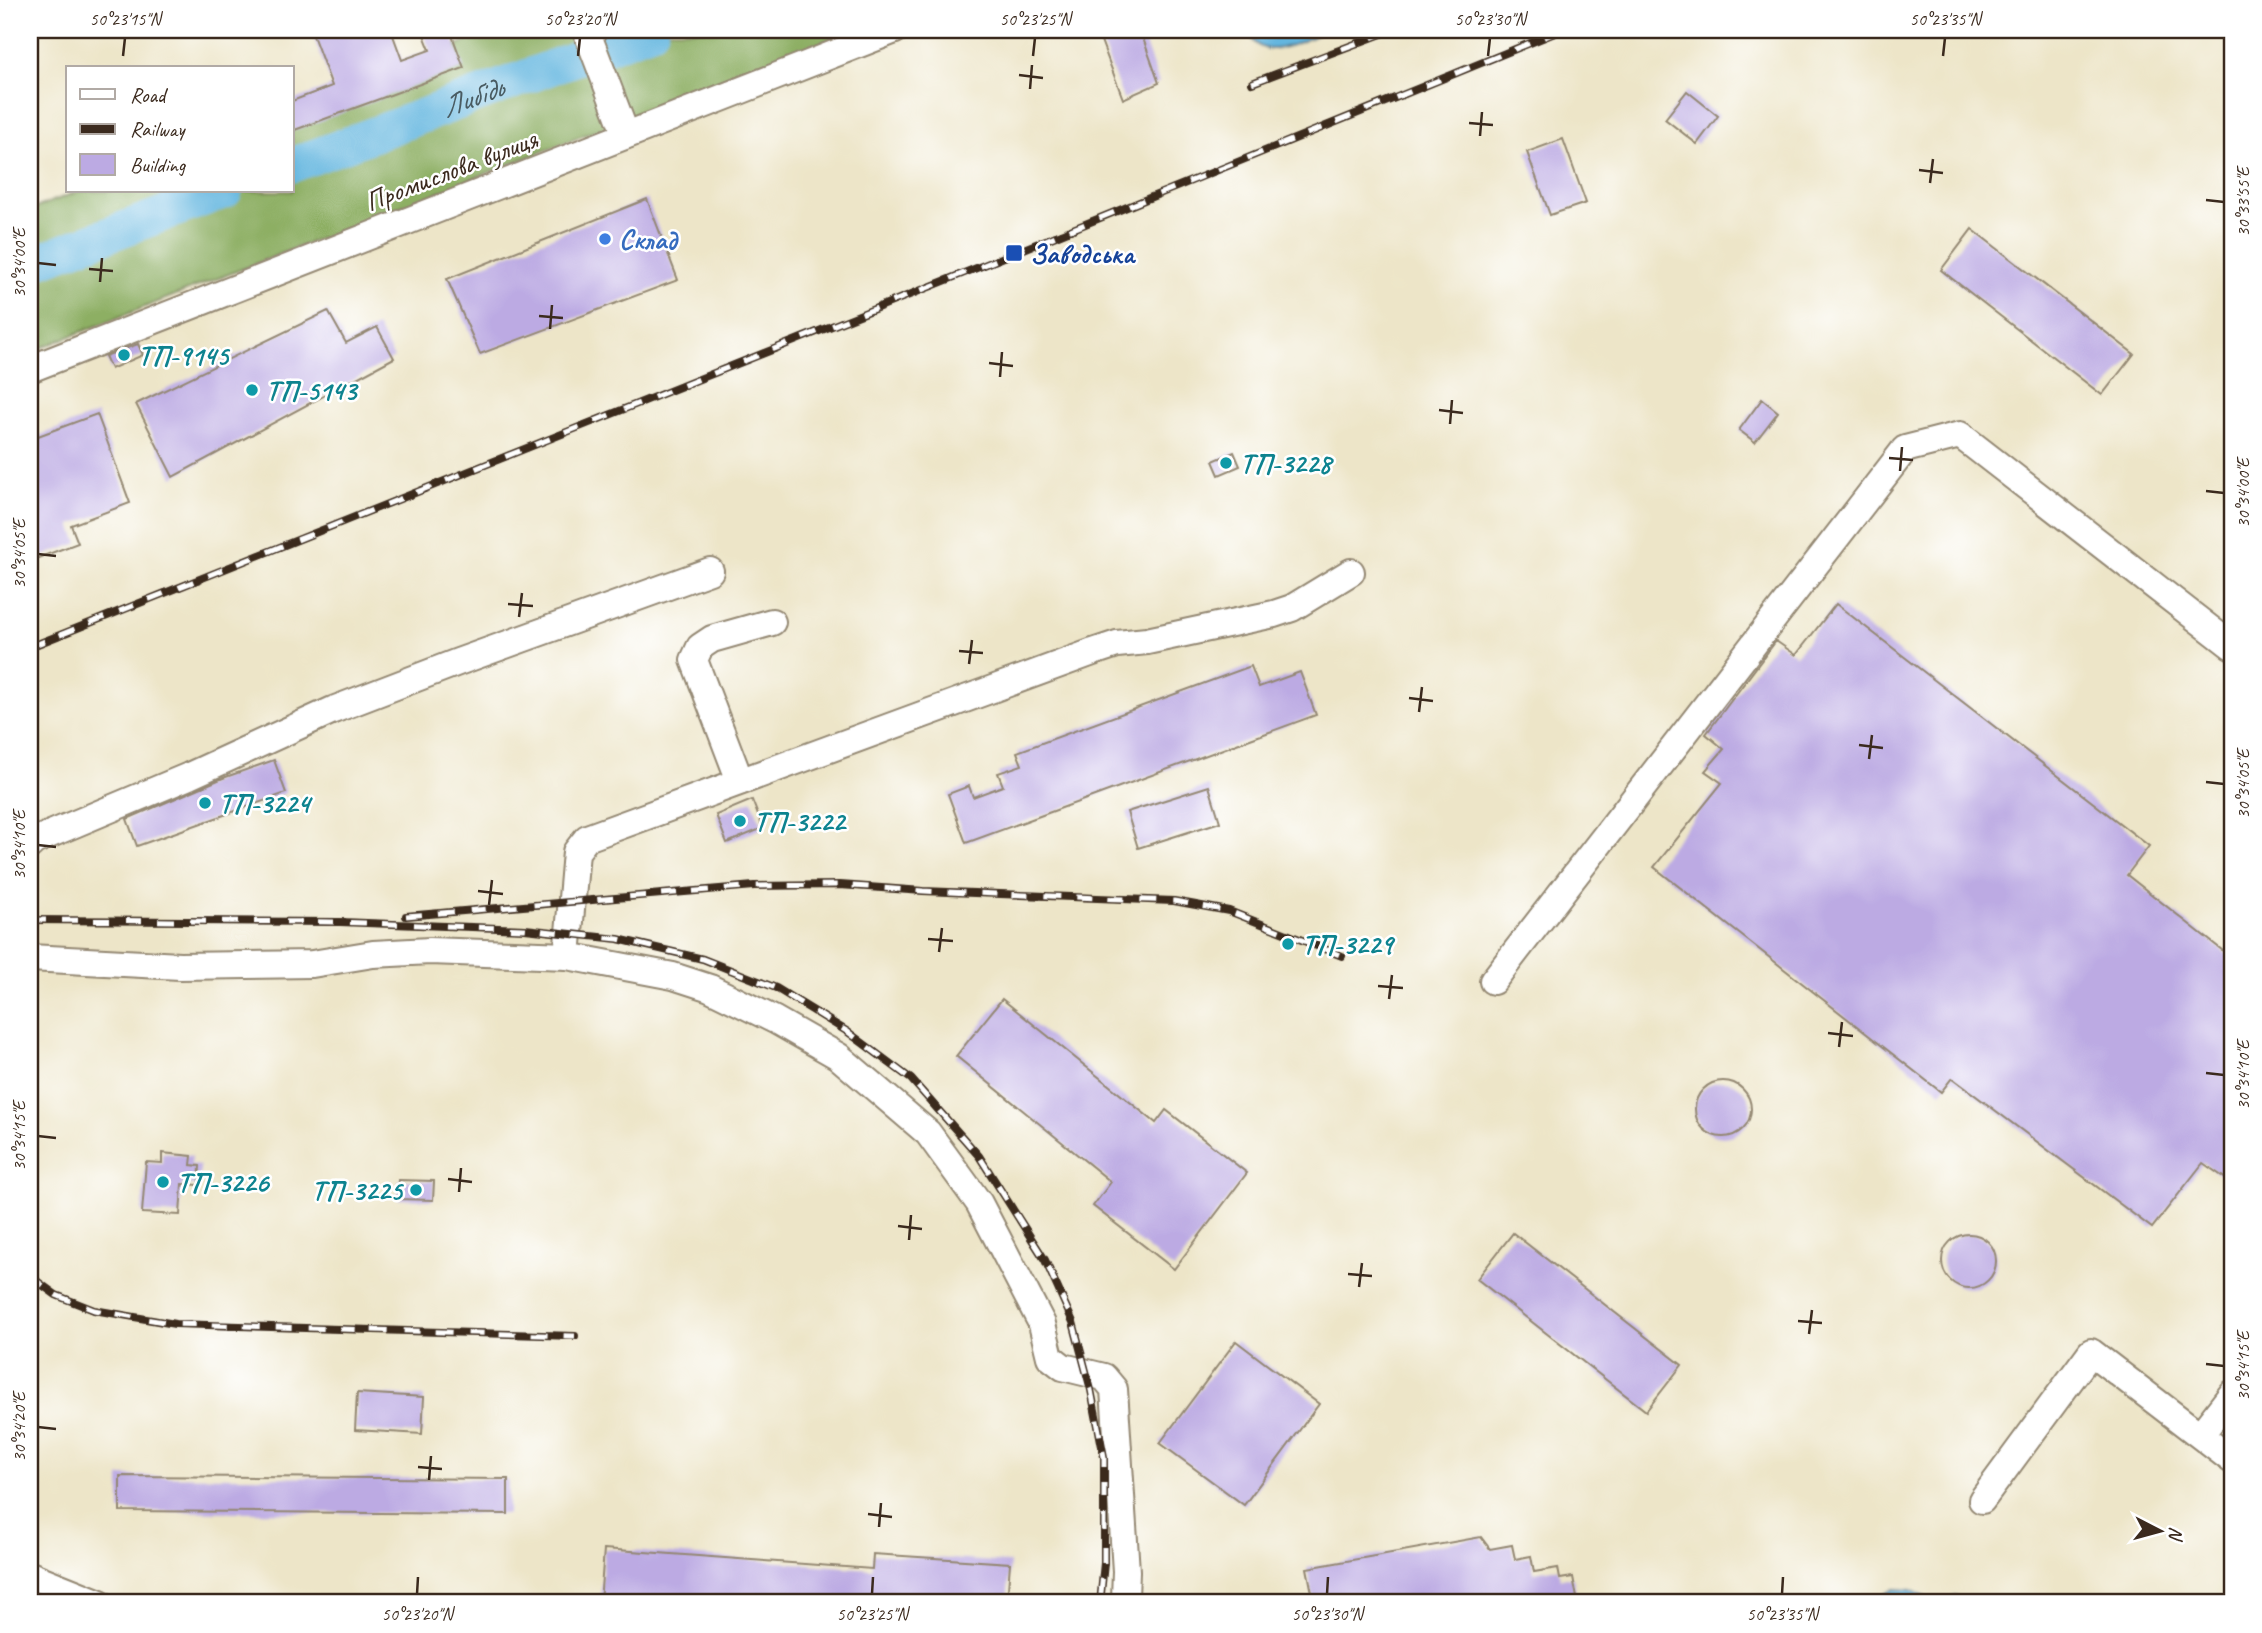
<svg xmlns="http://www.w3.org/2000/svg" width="2262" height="1633" viewBox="0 0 2262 1633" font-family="Caveat,sans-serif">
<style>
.forest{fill:#8daf63;stroke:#646c40;stroke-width:2}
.water{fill:#63b6df;stroke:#4f707e;stroke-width:2}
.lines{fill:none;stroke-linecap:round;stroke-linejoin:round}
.river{stroke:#63b6df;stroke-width:35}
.building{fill:#bcaae3}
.minor-casing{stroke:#948873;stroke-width:30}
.minor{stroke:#fff;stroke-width:26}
.rail-casing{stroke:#3b2a1e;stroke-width:8}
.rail{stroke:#fff;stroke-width:5;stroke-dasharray:16;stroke-linecap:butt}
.ticks{fill:none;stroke:#3b2a1e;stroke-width:2.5}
.shop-dot{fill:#3f7fe0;stroke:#fff;stroke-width:2.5}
.transit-dot{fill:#1a4fb4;stroke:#fff;stroke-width:2.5}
.culture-dot{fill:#0f9aa8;stroke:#fff;stroke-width:2.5}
.labels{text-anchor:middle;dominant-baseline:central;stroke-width:5;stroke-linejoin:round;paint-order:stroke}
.street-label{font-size:28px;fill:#3b2a1e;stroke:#fff}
.shop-label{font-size:28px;font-weight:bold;fill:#366cbe;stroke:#fff;text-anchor:start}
.transit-label{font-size:28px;font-weight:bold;fill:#164399;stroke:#fff;text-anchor:start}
.culture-label{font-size:28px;font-weight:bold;fill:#0d838f;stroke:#fff;text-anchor:start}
.water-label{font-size:30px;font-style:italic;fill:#495b62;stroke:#fff}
.neatline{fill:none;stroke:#3b2a1e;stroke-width:2.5}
.ticks-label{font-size:18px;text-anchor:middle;fill:#3b2a1e}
</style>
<rect width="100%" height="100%" fill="#fff"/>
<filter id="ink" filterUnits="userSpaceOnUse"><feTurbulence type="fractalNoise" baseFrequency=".0143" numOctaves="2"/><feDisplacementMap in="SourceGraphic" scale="14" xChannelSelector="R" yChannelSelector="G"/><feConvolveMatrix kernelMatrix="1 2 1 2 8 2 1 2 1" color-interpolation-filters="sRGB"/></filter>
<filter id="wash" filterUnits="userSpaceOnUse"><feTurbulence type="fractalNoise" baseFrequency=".00686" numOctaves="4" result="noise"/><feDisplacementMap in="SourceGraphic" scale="28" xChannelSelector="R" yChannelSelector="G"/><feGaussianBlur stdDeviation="1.57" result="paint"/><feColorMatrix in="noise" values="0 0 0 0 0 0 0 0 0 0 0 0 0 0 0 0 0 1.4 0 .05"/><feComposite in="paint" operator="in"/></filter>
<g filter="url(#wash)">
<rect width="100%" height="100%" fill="#ede5c8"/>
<g class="forest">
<path d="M 496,30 L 853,30 L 30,352 L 30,210 L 79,191 L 292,191 L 292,108 Z"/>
<path d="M 1222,30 L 1248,30 L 1250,37 C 1237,39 1231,40 1222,30 Z"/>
</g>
<g class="water">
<path d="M 1248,30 L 1328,30 C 1305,39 1259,68 1248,30 Z"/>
<path d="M 1894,1589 L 1911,1590 L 1936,1603 L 1945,1602 L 1956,1596 L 1967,1603 L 1869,1603 Z"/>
</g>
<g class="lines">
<g class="river">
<path id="s1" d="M 292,165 L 651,30"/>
<path d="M 30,264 L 225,191"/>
</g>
</g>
<g id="blocks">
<g class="building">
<path d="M 311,30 L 391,30 L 402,60 L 430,50 L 422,30 L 450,30 L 464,68 L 292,131 L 292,101 L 332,86 Z"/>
<path d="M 1097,30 L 1140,30 L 1159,83 L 1123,99 Z"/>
<path d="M 1687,91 L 1718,116 L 1697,144 L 1665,119 Z"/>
<path d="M 1563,139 L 1586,203 L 1550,215 L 1527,152 Z"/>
<path d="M 647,199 L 678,280 L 480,354 L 447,279 Z"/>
<path d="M 1972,229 L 2134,354 L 2102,395 L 1941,270 Z"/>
<path d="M 328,311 L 346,343 L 377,327 L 394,358 L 173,477 L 136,404 Z"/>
<path d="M 138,344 L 143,355 L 111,369 L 105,356 Z"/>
<path d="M 1762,399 L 1778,412 L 1755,442 L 1739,430 Z"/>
<path d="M 97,414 L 130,503 L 71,525 L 78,543 L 30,561 L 30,439 Z"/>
<path d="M 1234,452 L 1240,466 L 1219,475 L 1213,461 Z"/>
<path d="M 1836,604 L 2149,846 L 2127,875 L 2232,958 L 2232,1183 L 2203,1163 L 2152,1228 L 1952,1078 L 1941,1092 L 1654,867 L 1722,783 L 1705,771 L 1724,749 L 1706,734 L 1776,641 L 1796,655 Z"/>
<path d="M 1251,666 L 1259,687 L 1300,672 L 1316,715 L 966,843 L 948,794 L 969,786 L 973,797 L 1003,786 L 998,773 L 1022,765 L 1017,752 Z"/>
<path d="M 274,760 L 286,793 L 137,846 L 127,819 L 223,778 Z"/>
<path d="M 1209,786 L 1220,822 L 1138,848 L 1127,812 Z"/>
<path d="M 752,800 L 763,828 L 727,843 L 716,815 Z"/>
<path d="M 1002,999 L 1156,1123 L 1166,1110 L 1247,1173 L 1174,1269 L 1093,1206 L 1111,1182 L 956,1056 Z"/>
<circle cx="1723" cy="1109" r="28"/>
<path d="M 162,1153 L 192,1156 L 191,1165 L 200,1166 L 199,1185 L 182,1184 L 180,1215 L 142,1213 L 146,1162 L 162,1163 Z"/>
<path d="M 399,1180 L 434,1181 L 433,1200 L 398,1199 Z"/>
<path d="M 1513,1233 L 1682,1365 L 1646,1411 L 1477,1279 Z"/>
<circle cx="1969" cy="1261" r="27"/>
<path d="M 1236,1341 L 1319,1404 L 1244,1505 L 1160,1443 Z"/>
<path d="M 357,1393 L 424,1397 L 422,1434 L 355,1430 Z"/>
<path d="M 120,1476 L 508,1479 L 508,1514 L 120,1511 Z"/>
<path d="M 1481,1537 L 1490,1549 L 1512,1545 L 1515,1559 L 1531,1556 L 1534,1572 L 1558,1568 L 1560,1579 L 1573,1577 L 1578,1603 L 1314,1603 L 1307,1568 Z"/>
<path d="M 604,1549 L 872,1569 L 873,1554 L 1010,1563 L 1007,1603 L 600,1603 Z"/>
</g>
</g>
</g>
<g filter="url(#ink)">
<use href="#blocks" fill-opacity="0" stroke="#948873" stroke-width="2"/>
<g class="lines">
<defs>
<g id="minor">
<path d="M 586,30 L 626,135"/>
<path d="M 30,369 L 895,30"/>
<path d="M 740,781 L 694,660 L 700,647 L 712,639 L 772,622"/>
<path d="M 30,845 L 34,841 L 189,776 L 333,710 L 458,662 L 710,571"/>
<path d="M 567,956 L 576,852 L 587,838 L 1093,652 L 1117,644 L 1147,641 L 1274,614 L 1292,608 L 1351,572"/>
<path d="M 30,958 L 180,966 L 312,964 L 373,954 L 430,951 L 567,956 L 673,976 L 710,988 L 775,1020 L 838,1056 L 928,1133 L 979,1203 L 1042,1324 L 1050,1357 L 1063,1367 L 1104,1377 L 1114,1389 L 1126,1571 L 1125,1598 L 1130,1603"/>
<path d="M 1493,981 L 1905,449 L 1960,435 L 2232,646"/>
<path d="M 2201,1434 L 2232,1394"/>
<path d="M 1982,1500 L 2091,1352 L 2232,1460"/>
<path d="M 30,1575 L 100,1603"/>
</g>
</defs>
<use href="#minor" class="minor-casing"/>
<use href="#minor" class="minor"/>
<defs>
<g id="rail">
<path d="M 1252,83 L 1392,30"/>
<path d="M 30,647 L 1014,253 L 1562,30"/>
<path d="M 406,916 L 754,886 L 840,885 L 923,891 L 1174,901 L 1229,911 L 1342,956"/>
<path d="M 30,920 L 340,922 L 525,929 L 618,939 L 703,959 L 776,988 L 848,1032 L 911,1079 L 979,1156 L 1045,1260 L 1073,1322 L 1091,1390 L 1104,1457 L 1104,1563 L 1100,1603"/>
<path d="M 30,1276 L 56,1295 L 94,1310 L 175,1324 L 575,1336"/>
</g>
</defs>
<use href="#rail" class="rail-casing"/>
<use href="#rail" class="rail"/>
</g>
</g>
<path class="ticks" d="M 123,56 L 125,38M 578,56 L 580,38M 1033,56 L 1035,38M 1488,56 L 1490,38M 1943,56 L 1945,38M 1019,75 L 1043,78M 1030,89 L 1032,65M 1469,123 L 1493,125M 1480,136 L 1482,112M 1919,170 L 1943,173M 1930,183 L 1933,159M 2206,200 L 2224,202M 38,263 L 56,265M 89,269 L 113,271M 100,282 L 102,258M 539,316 L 563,318M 550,329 L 552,305M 989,363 L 1013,366M 1000,377 L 1002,352M 1439,410 L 1463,413M 1450,424 L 1452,400M 1889,458 L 1913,460M 1900,471 L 1902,447M 2206,491 L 2224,493M 38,554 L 56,556M 508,604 L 533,606M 519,617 L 522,593M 959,651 L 983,653M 969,664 L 972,640M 1409,698 L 1433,701M 1419,712 L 1422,687M 1859,745 L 1883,748M 1869,759 L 1872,735M 2206,782 L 2224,784M 38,845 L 56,847M 478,891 L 503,894M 489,905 L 492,880M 928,939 L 953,941M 939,952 L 942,928M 1378,986 L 1403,988M 1389,999 L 1392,975M 1828,1033 L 1853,1036M 1839,1047 L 1842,1022M 2206,1073 L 2224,1075M 38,1136 L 56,1138M 448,1179 L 472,1182M 459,1192 L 461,1168M 898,1226 L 922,1229M 909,1240 L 911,1215M 1348,1274 L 1372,1276M 1359,1287 L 1362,1263M 1798,1321 L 1822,1323M 1809,1334 L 1812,1310M 2206,1364 L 2224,1366M 38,1427 L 56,1429M 418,1467 L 442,1469M 429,1480 L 431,1456M 868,1514 L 892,1517M 879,1527 L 881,1503M 417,1594 L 418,1577M 872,1594 L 873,1577M 1327,1594 L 1328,1577M 1782,1594 L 1783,1577"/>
<circle class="shop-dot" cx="605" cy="239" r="7"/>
<rect class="transit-dot" x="1005" y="244" width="18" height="18" rx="3.5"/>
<g class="culture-dot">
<circle cx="124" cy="355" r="7"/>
<circle cx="252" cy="390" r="7"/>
<circle cx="1226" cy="463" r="7"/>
<circle cx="205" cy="803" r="7"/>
<circle cx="740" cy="821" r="7"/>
<circle cx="1288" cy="944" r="7"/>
<circle cx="163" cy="1182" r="7"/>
<circle cx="416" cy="1190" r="7"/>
</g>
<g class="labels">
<g class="street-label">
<text transform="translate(451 170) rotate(-21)">Промислова вулиця</text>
</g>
<g class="shop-label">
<text x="619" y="239">Склад</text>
</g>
<g class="transit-label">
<text x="1030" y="253">Заводська</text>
</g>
<g class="culture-label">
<text x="138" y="355">ТП-9145</text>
<text x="266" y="390">ТП-5143</text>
<text x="1240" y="463">ТП-3228</text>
<text x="219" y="803">ТП-3224</text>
<text x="754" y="821">ТП-3222</text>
<text x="1302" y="944">ТП-3229</text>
<text x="177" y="1182">ТП-3226</text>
<text x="402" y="1190" text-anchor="end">ТП-3225</text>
</g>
<g class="water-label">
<text stroke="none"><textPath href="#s1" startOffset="192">Либідь</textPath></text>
</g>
</g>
<rect width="2262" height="1633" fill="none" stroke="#fff" stroke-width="77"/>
<rect x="66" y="66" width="228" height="126" fill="#ffffff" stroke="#b1aaa5" stroke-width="2"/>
<rect x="80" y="89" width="35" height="10" fill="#ffffff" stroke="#b1aaa5" stroke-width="2"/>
<text x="130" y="102" font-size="21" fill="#3b2a1e">Road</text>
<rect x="80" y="124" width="35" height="10" fill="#3b2a1e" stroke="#b1aaa5" stroke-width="2"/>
<text x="130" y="136" font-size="21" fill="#3b2a1e">Railway</text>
<rect x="80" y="154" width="35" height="21" fill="#bcaae3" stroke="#b1aaa5" stroke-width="2"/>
<text x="130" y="172" font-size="21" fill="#3b2a1e">Building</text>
<g transform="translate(2160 1531) rotate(96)" stroke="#ffffff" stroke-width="5" paint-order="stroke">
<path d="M0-5L12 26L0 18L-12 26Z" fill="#3b2a1e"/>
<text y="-10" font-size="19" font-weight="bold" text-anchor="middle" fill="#3b2a1e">N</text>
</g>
<rect x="38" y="38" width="2186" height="1556" class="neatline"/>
<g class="ticks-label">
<text x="125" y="25">50°23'15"N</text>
<text x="580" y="25">50°23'20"N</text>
<text x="1035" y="25">50°23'25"N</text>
<text x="1490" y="25">50°23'30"N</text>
<text x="1945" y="25">50°23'35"N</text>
<text transform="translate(2243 202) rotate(-90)" y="6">30°33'55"E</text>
<text transform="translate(19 263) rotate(-90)" y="6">30°34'00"E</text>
<text transform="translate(2243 493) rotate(-90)" y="6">30°34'00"E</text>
<text transform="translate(19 554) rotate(-90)" y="6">30°34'05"E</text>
<text transform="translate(2243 784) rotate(-90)" y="6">30°34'05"E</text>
<text transform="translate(19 845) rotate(-90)" y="6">30°34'10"E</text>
<text transform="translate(2243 1075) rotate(-90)" y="6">30°34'10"E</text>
<text transform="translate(19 1136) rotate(-90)" y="6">30°34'15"E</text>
<text transform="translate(2243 1366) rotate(-90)" y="6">30°34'15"E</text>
<text transform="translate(19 1427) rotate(-90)" y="6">30°34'20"E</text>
<text x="417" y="1620">50°23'20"N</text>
<text x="872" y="1620">50°23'25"N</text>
<text x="1327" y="1620">50°23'30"N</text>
<text x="1782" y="1620">50°23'35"N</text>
</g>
</svg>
